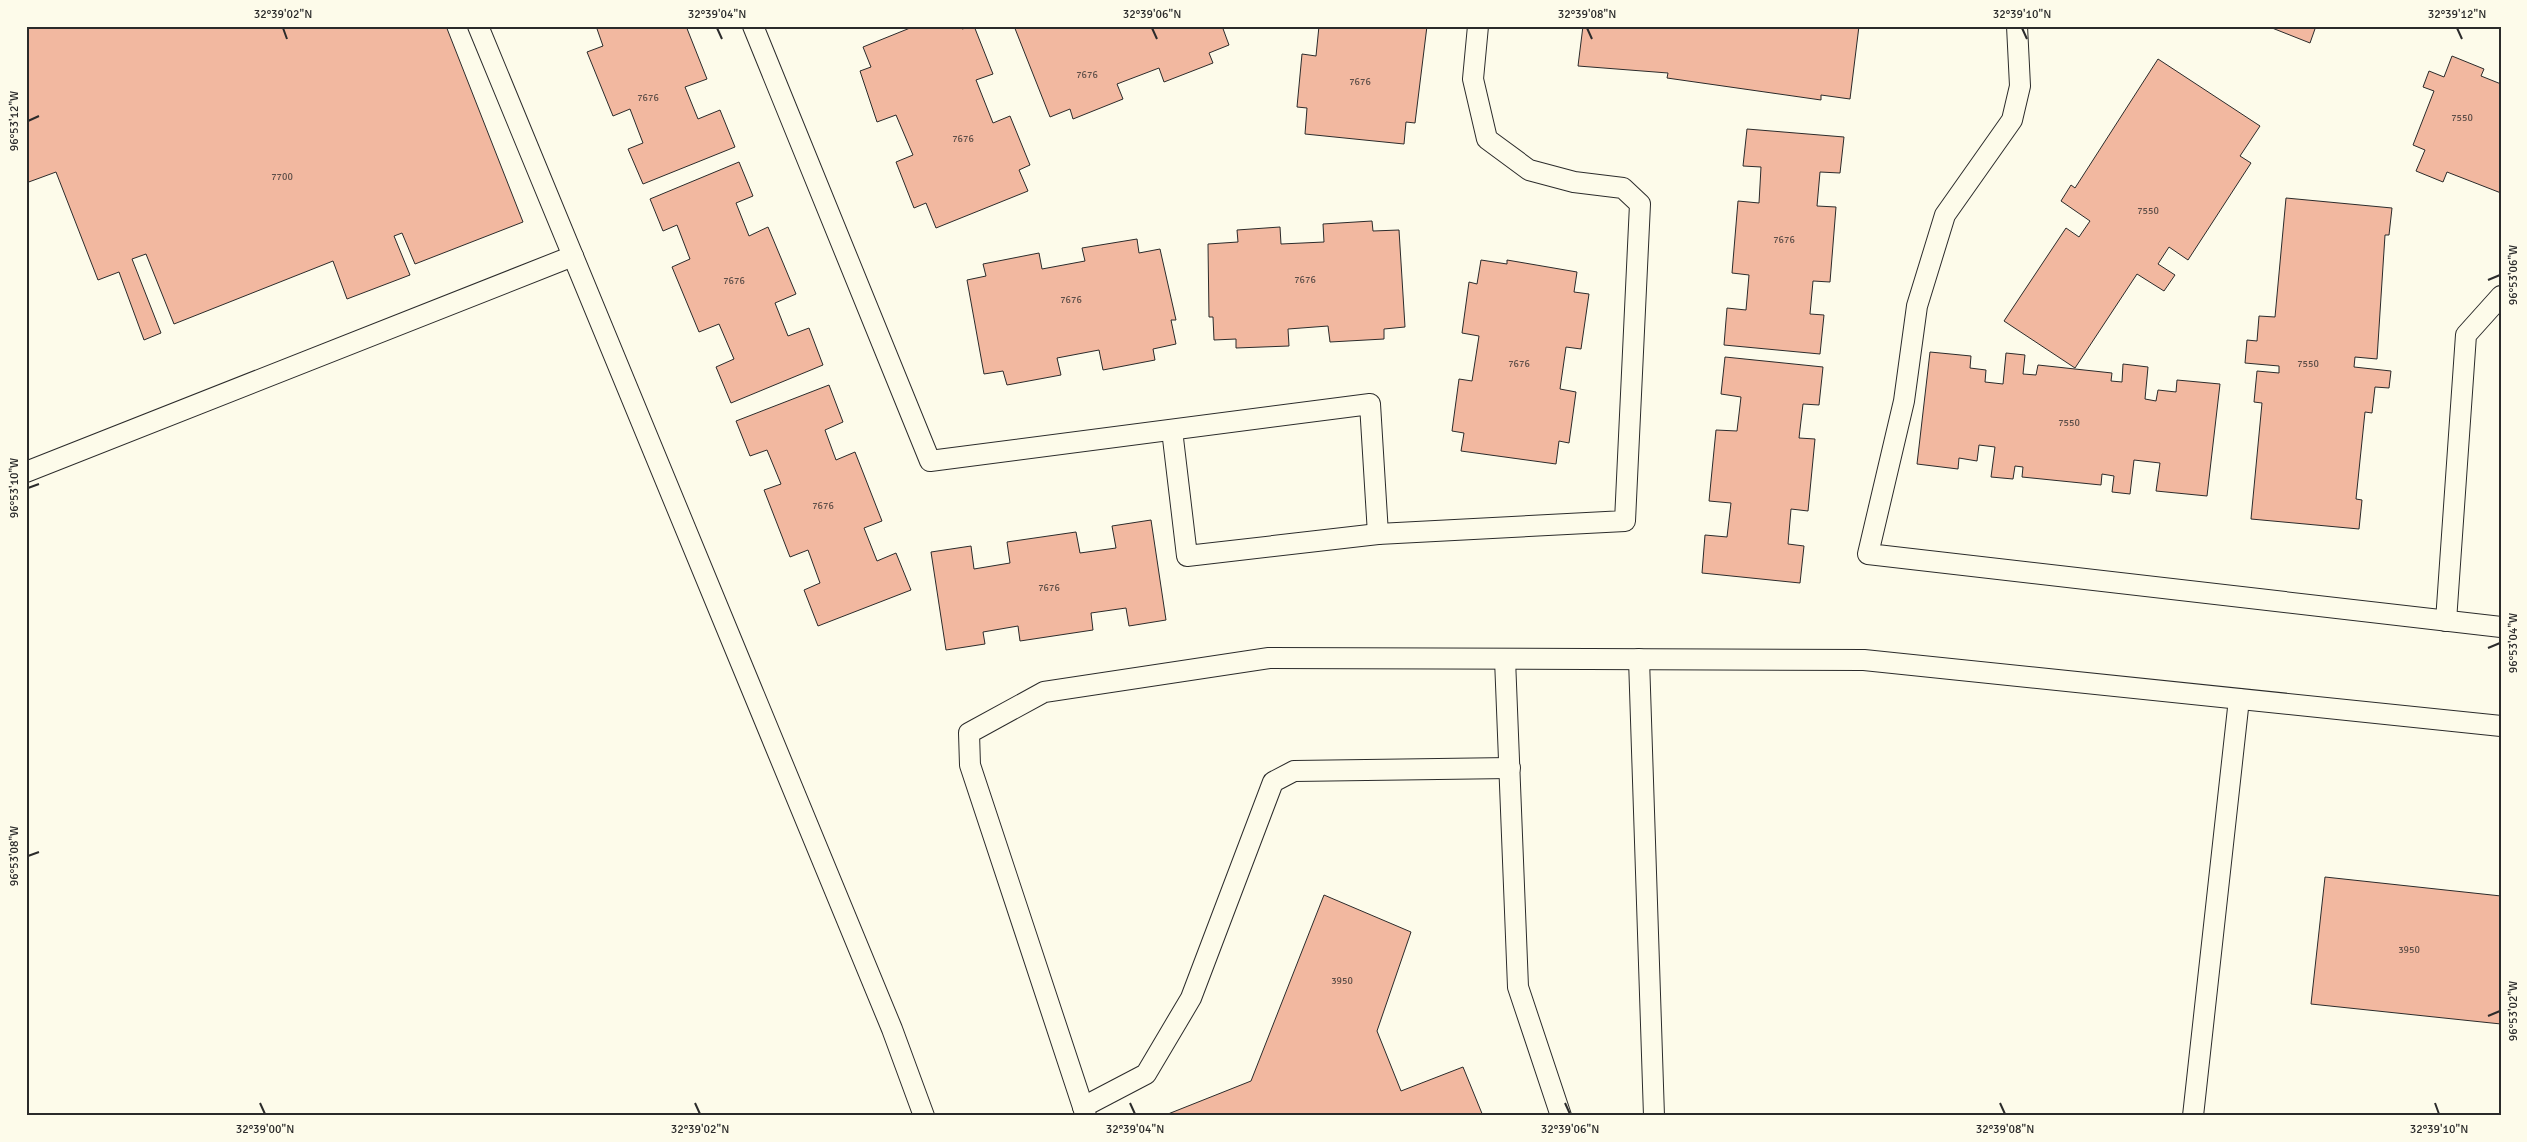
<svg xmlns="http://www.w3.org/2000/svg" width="2527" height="1142" viewBox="0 0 2527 1142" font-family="Signika,sans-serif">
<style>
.building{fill:#f2b8a0;stroke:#2b2b2b}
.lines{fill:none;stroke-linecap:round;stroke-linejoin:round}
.lane-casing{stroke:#2b2b2b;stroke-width:22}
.lane{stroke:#fdfbea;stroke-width:20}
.ticks{fill:none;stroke:#2b2b2b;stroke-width:2}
.labels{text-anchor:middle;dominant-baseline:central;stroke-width:4;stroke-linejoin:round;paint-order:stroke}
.number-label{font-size:10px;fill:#5d4e48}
.neatline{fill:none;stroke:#2b2b2b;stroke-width:2}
.ticks-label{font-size:12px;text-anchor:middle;fill:#2b2b2b}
</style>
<rect width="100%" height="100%" fill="#fdfbea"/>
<g class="building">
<path d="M 26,26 L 446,26 L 523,222 L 415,264 L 402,233 L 394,236 L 410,275 L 347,299 L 333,261 L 174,324 L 146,254 L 132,259 L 161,333 L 144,340 L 119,272 L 98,280 L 56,172 L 26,183 Z"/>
<path d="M 596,26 L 686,26 L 707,79 L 685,87 L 698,119 L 720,110 L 735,147 L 643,184 L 628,149 L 643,143 L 630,109 L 613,116 L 587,52 L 603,46 Z"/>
<path d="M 915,26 L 961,26 L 962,29 L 974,26 L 993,74 L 976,80 L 993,123 L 1010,116 L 1030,165 L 1019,170 L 1028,191 L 936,228 L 926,203 L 914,208 L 896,162 L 913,155 L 896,115 L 877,122 L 860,71 L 871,67 L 863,47 Z"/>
<path d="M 1014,26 L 1222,26 L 1229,45 L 1209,53 L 1213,63 L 1164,82 L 1159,68 L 1117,84 L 1123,99 L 1073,119 L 1070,109 L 1050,117 Z"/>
<path d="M 1319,26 L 1427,26 L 1415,123 L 1406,122 L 1404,144 L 1305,134 L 1307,108 L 1297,107 L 1302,54 L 1316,56 Z"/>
<path d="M 1583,26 L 1859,26 L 1850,99 L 1821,95 L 1821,100 L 1667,78 L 1668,73 L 1578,66 Z"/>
<path d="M 2267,26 L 2316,26 L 2310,43 Z"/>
<path d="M 2452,56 L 2484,69 L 2481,76 L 2501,84 L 2501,193 L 2447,172 L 2443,182 L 2416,171 L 2425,150 L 2413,145 L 2434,91 L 2423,87 L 2429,71 L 2444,77 Z"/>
<path d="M 2158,59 L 2260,126 L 2240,156 L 2251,163 L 2188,260 L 2169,247 L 2158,264 L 2175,275 L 2164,291 L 2137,274 L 2075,368 L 2004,321 L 2066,228 L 2079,237 L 2090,221 L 2061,201 L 2071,185 L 2075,188 Z"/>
<path d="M 1747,129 L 1844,137 L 1840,173 L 1820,172 L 1817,206 L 1836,207 L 1830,282 L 1813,281 L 1810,314 L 1824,315 L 1820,354 L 1724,345 L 1727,308 L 1746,310 L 1749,275 L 1732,273 L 1738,201 L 1759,203 L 1761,167 L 1743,166 Z"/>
<path d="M 739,162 L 753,196 L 736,203 L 749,236 L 768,227 L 796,294 L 775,303 L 788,336 L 809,328 L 823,365 L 731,403 L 716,367 L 734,359 L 719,324 L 699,332 L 672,267 L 690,259 L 677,225 L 663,231 L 650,199 Z"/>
<path d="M 2286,198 L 2392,208 L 2389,235 L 2385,235 L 2377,359 L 2355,357 L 2354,367 L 2391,371 L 2389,388 L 2375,387 L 2372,413 L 2365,412 L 2356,499 L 2362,500 L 2359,529 L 2251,519 L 2262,403 L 2254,402 L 2257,371 L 2279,373 L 2279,366 L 2245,363 L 2247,340 L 2257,341 L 2259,316 L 2275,317 Z"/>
<path d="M 1372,221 L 1373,231 L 1399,230 L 1405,327 L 1384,329 L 1384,339 L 1330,342 L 1328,326 L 1288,329 L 1289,346 L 1236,348 L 1236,339 L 1214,340 L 1213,317 L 1209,317 L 1208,244 L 1238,242 L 1237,230 L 1280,227 L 1281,244 L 1324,242 L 1323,224 Z"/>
<path d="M 1137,239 L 1139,253 L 1160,249 L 1176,320 L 1171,320 L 1176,344 L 1153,349 L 1155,360 L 1103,370 L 1099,350 L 1057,358 L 1061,375 L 1007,385 L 1003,371 L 984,374 L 967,280 L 986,276 L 983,264 L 1039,253 L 1042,269 L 1085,261 L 1082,248 Z"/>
<path d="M 1481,260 L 1507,264 L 1507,260 L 1577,272 L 1574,292 L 1589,294 L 1581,349 L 1566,347 L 1560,389 L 1576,392 L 1569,443 L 1559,441 L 1556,464 L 1461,451 L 1464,433 L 1452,431 L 1459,379 L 1472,381 L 1479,336 L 1462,333 L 1469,282 L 1477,284 Z"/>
<path d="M 1930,352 L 1971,356 L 1970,368 L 1986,370 L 1985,382 L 2003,384 L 2006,353 L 2025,355 L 2023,374 L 2036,375 L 2038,365 L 2112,373 L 2111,381 L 2122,382 L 2123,364 L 2148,367 L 2145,399 L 2156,401 L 2158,390 L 2176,392 L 2177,380 L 2220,384 L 2207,496 L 2156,491 L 2160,463 L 2134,460 L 2130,494 L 2112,492 L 2114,476 L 2102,474 L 2101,485 L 2022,477 L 2023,467 L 2015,466 L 2013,479 L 1991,477 L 1995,447 L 1979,445 L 1977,461 L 1959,458 L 1958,469 L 1917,464 Z"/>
<path d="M 1725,357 L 1823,367 L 1819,405 L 1803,404 L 1799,438 L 1815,439 L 1808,511 L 1791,509 L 1788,544 L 1804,546 L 1800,583 L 1702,573 L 1705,535 L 1727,537 L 1731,503 L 1709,501 L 1716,430 L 1737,431 L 1741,397 L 1721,394 Z"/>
<path d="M 829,385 L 843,422 L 825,430 L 836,460 L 855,452 L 882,521 L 864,528 L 877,561 L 896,553 L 911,590 L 818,626 L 804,590 L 820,583 L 808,550 L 790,557 L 764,490 L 781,484 L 767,450 L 750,456 L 736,421 Z"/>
<path d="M 1151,520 L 1166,620 L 1129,626 L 1126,608 L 1091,613 L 1093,630 L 1020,641 L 1018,626 L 983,632 L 985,644 L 946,650 L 931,552 L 971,546 L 974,569 L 1010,563 L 1007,542 L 1076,532 L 1080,553 L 1116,548 L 1112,526 Z"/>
<path d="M 2325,877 L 2501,896 L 2501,1024 L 2311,1004 Z"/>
<path d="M 1324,895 L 1411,932 L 1377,1031 L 1401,1091 L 1463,1067 L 1483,1116 L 1169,1116 L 1168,1114 L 1251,1081 Z"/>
</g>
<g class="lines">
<defs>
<g id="lane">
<path d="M 478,26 L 892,1029 L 924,1116"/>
<path d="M 753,26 L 930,461 L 1370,404 L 1378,534 L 1625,521 L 1640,204 L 1623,188 L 1574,182 L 1529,170 L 1487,139 L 1473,79 L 1478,26"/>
<path d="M 2017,26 L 2020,86 L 2012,120 L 1945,215 L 1917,306 L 1904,401 L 1868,554 L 2501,627"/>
<path d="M 1172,430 L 1187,556 L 1378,534"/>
<path d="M 26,472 L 573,256"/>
<path d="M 2446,621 L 2466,335 L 2501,296"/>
<path d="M 1505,659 L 1518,987 L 1561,1116"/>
<path d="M 1639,659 L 1654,1116"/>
<path d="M 1083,1107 L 1146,1074 L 1191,998 L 1273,782 L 1294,771 L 1510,768"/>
<path d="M 1086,1116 L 970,765 L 969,733 L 1044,692 L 1269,658 L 1864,660 L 2501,726"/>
<path d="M 2193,1116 L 2239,699"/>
</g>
</defs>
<use href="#lane" class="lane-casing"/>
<use href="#lane" class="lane"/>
</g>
<path class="ticks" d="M 283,28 L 287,39M 717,28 L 722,39M 1152,28 L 1157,39M 1587,28 L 1592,39M 2022,28 L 2027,39M 2457,28 L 2462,39M 28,121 L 39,116M 2488,280 L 2500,275M 28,488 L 39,484M 2488,648 L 2500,643M 28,856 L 39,852M 2488,1016 L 2500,1011M 260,1103 L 265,1114M 695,1103 L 700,1114M 1130,1103 L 1135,1114M 1565,1103 L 1570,1114M 2000,1103 L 2005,1114M 2435,1103 L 2439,1114"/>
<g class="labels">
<g class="number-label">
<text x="1087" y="75">7676</text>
<text x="1360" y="82">7676</text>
<text x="648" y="98">7676</text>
<text x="2462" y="118">7550</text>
<text x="963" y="139">7676</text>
<text x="282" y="177">7700</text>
<text x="2148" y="211">7550</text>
<text x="1784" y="240">7676</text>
<text x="1305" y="280">7676</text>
<text x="734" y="281">7676</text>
<text x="1071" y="300">7676</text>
<text x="1519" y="364">7676</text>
<text x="2308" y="364">7550</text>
<text x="2069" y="423">7550</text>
<text x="823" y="506">7676</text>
<text x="1049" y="588">7676</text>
<text x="2409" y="950">3950</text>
<text x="1342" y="981">3950</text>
</g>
</g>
<rect width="2527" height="1142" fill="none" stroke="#fdfbea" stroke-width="55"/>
<rect x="28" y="28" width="2472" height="1086" class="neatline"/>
<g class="ticks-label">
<text x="283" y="18">32°39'02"N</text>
<text x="717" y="18">32°39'04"N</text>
<text x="1152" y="18">32°39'06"N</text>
<text x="1587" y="18">32°39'08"N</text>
<text x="2022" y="18">32°39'10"N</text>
<text x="2457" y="18">32°39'12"N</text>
<text transform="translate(14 121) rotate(-90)" y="4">96°53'12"W</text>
<text transform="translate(2513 275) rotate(-90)" y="4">96°53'06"W</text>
<text transform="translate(14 488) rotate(-90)" y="4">96°53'10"W</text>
<text transform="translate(2513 643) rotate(-90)" y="4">96°53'04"W</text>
<text transform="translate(14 856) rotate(-90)" y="4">96°53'08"W</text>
<text transform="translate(2513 1011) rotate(-90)" y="4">96°53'02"W</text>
<text x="265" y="1133">32°39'00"N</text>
<text x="700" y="1133">32°39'02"N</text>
<text x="1135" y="1133">32°39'04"N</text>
<text x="1570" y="1133">32°39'06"N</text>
<text x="2005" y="1133">32°39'08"N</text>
<text x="2439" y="1133">32°39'10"N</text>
</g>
</svg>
